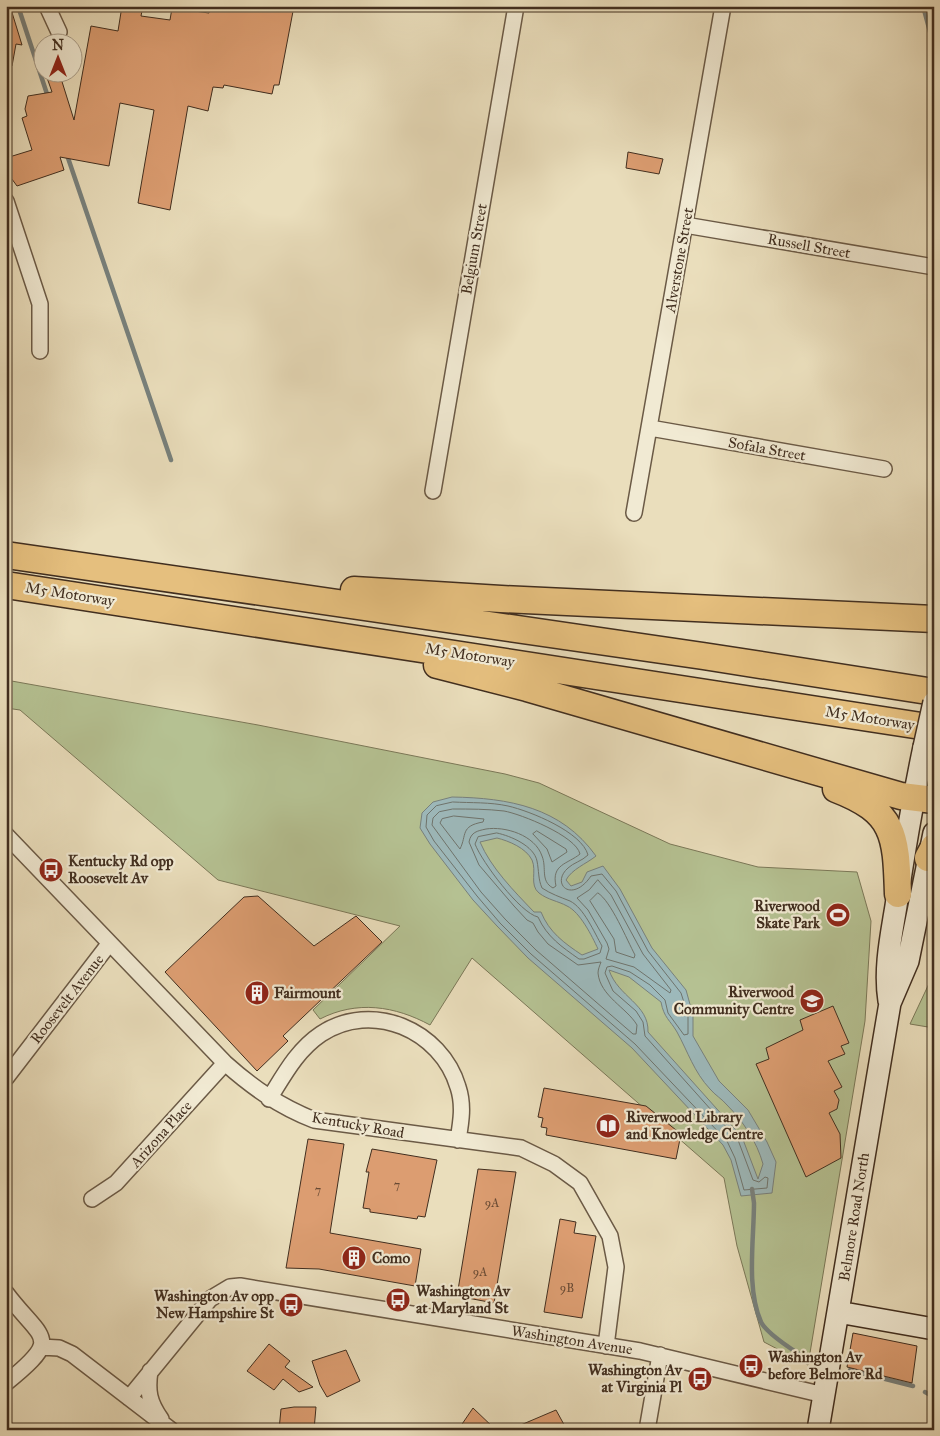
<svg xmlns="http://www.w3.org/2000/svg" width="940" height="1436" font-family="'IM FELL Great Primer',serif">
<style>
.green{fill:#b5c192;stroke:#7b7858}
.water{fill:#9db9bb;stroke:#78817d;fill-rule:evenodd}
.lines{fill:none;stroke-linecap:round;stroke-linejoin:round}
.shore{stroke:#6f746d;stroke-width:1}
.stream{stroke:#78817d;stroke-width:4.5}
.building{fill:#dc9d71;stroke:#412e1f}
.minor-casing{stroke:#6b5a46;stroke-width:18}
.secondary-casing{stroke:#412e1f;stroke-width:24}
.motorway-casing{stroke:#412e1f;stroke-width:29}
.minor{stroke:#f1ead3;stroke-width:15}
.secondary{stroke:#f1ead3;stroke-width:21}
.motorway{stroke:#e5bf7e;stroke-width:26}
.secondary-bridge-casing{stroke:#412e1f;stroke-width:24;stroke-linecap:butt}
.secondary-bridge{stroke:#f1ead3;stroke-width:21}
.labels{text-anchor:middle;stroke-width:4.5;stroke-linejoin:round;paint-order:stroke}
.number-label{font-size:12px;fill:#684a34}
.street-label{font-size:15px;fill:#412e1f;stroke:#f1ead3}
.poi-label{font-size:15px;font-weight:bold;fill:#412e1f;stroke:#f1ead3;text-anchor:start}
</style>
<rect width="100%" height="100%" fill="#eadebc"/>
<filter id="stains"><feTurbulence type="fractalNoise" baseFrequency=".004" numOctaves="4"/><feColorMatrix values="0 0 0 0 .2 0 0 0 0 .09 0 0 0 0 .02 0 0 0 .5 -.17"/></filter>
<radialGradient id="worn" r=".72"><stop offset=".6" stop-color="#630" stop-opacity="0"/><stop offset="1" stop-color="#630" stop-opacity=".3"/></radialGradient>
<!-- green -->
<path class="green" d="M6,680L258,725L505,774L539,783L670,844L758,867L857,872L871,921L865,1021L808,1365L764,1342L737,1246L724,1178L472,958L430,1025C395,1006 357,1000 320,1019L313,1010L400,926L218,880L20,710L6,708Z
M934,973V1028L910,1024Z"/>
<!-- water -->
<path class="water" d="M452,797C509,798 561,807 596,856C586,864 572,869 566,880L571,886L582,882L587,872L603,866L620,889L652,948L686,990L693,1015V1036L719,1081L748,1110L767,1142L776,1162L772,1193L741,1196L731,1160L723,1145L632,1048L528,958L497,926L473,900L430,844L420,828L422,813L433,802ZM497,838C509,841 526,848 532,860C537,871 529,885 539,893C548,900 558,901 567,906C580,912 592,936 598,949L582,955C564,943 549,932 541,912H534C514,891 491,868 480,842ZM609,970L629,977L661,1002C664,1018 670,1020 677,1032C688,1052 694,1072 710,1089C715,1095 722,1099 727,1105C743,1121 757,1142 763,1164L758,1179L742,1137L648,1032C649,1004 618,997 609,970Z"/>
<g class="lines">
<!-- shore -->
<path class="shore" d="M453,802C471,803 490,802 508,806C530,811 582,832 588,855C582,861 573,863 568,868C550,884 572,904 591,876L602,874L616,891L648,951L681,993L688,1015V1034L684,1035L668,1013L665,1000L650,985L630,972L612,966L607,967L605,973L613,991L636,1011L643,1022L645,1036L738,1140L753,1180L759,1182L765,1177L768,1178L767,1188L744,1190L735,1158L727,1141L635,1044L531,954L500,923L477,896L434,841L426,827L427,815L436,806Z
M453,809C470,809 487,809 504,811C521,814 576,836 580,854C568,864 551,864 556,886L553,888C540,881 547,868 542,856C535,835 505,826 486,829C477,831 471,832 469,842L479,865L514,906L527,920L533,923L538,932L548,944L578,965L601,962C600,965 598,969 598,973C600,996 627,1008 637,1025L636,1034H633L536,950L505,919L481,892L432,825L433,818L439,812Z
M454,816L484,819L483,822C460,826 467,835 460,849L440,823L442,819Z
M537,831L566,849L567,852L552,862L547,849L533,834Z
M497,833C511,836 534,846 537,861C539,871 538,879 542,888C551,894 560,897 570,901C584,908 594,932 602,946L600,953L584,959H579C562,947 547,937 538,917C520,913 482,862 475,844L478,837Z
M598,880L611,895L643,954L671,990L670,993L634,967L606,959L609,949L607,943L588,910L577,898L589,890Z
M598,893C611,901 627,940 635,955L634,958L616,952L614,939L590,901Z"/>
<!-- stream -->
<path class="stream" d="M18,6L48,97
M923,6L934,47
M67,155L171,460
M752,1189L754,1203C754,1239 746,1289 761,1322C767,1334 798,1354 810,1360
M850,1370L913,1386
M925,1392L934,1397"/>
</g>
<!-- building -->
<path class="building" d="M6,6H10L22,45L16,44L12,66L6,65Z
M122,6H143L141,16L170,20L172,8L209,13L210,6H294L279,85H274L272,94L224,85L223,88L213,87L208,111L188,106L170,210L138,203L154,110L120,103L109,166L60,157L64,170L17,186L6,171V158L32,150L22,118L27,116L25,109L28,96L52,92L45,72H59L74,120L91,26L118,31Z
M628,152L663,159L659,174L626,168Z
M258,896L314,946L356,916L382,942L283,1036L288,1041L257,1071L165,972L244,897Z
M833,1006L849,1043L841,1046L845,1054L828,1061L842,1087L834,1091L839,1100L837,1109L829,1113L840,1134L841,1158L806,1177L756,1064L769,1059L766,1048L803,1030L800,1020Z
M544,1088L646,1106L681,1134L676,1159L546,1135L547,1128L541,1127L543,1118L538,1117Z
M308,1139L344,1144L330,1233L421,1249L415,1286L319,1269L286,1268Z
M372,1149L437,1160L425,1217L418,1216L417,1219L391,1215L370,1212V1209L363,1208L369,1172H366Z
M478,1169L516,1172L494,1303L457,1296Z
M560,1219L576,1222L574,1233L596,1236L582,1318L544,1312Z
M853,1333L917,1346L912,1383L847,1367Z
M269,1344L290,1361L285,1367L313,1387L299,1392L283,1379L274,1390L247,1371Z
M346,1350L360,1381L327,1397L320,1385L312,1361Z
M294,1407H316L314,1430H279L281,1409Z
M473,1408L496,1430H458Z
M556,1410L567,1430H509Z"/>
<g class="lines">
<defs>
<path id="minor" d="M47,6L59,32
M6,201L40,304V351
M685,225L934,267
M650,428L884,469
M433,491L516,6
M634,513L723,6
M6,835L225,1063C253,1088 279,1106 314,1120L521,1148L554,1164L580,1183L610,1236L616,1267L606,1346
M6,1078L109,944
M269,1099C284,1075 297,1050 321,1034C372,1000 441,1030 458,1087C464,1105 461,1122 458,1140
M92,1199L116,1183L225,1063
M6,1293C42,1341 64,1336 6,1383
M41,1347L59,1348L72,1354L171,1430
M150,1371C147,1391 149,1402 161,1419
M129,1398L210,1299L230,1287L240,1286L640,1351L824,1395
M647,1430L660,1355"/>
<path id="secondary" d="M889,1001C884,969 891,937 896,906C904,852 913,799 924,747
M838,1312L934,1329
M818,1430L890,1003L908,961L934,833"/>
<path id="motorway" d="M6,555L703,656L934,692
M6,585L934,728
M354,590L501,599L934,619
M437,665L527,688L901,796L934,800
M836,789C896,812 896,836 898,894
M928,858L934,847"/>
</defs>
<!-- minor casing -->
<use href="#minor" class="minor-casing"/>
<!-- secondary casing -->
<use href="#secondary" class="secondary-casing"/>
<!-- motorway casing -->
<use href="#motorway" class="motorway-casing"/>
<!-- minor -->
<use href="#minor" class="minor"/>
<!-- secondary -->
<use href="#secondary" class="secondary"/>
<!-- motorway -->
<use href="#motorway" class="motorway"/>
<defs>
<path id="secondary-bridge" d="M924,747L934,702"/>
</defs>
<!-- secondary-bridge casing -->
<use href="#secondary-bridge" class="secondary-bridge-casing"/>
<!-- secondary-bridge -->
<use href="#secondary-bridge" class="secondary-bridge"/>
</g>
<!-- icons -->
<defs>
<symbol id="bus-disc" viewBox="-11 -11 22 22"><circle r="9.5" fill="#8f2418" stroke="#f1ead3"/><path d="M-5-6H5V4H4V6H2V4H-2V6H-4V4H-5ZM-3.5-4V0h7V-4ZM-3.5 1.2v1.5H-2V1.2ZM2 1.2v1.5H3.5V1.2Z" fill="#fff"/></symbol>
<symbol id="stadium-disc" viewBox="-11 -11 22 22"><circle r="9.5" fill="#8f2418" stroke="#f1ead3"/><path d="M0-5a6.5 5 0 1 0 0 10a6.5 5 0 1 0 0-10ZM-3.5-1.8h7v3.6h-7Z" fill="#fff"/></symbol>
<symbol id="building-disc" viewBox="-11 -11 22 22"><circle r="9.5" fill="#8f2418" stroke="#f1ead3"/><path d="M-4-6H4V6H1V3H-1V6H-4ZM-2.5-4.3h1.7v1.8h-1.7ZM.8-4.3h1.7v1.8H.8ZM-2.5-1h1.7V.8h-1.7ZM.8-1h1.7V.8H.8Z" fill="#fff"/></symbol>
<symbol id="school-disc" viewBox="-11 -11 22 22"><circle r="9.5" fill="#8f2418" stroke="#f1ead3"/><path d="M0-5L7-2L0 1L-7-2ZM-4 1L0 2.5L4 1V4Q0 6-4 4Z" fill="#fff"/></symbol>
<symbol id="library-disc" viewBox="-11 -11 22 22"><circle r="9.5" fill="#8f2418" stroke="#f1ead3"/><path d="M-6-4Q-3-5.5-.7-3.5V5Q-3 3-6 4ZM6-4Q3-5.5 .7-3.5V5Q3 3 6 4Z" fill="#fff"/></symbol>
</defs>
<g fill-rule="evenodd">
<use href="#bus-disc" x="37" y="856" width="28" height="28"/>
<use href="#stadium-disc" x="824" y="901" width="28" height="28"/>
<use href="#building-disc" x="243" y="979" width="28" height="28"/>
<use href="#school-disc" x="798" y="987" width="28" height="28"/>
<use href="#library-disc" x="594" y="1112" width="28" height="28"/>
<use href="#building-disc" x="340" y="1244" width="28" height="28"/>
<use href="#bus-disc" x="384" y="1286" width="28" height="28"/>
<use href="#bus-disc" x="277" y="1291" width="28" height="28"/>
<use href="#bus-disc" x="737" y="1352" width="28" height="28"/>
<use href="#bus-disc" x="686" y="1365" width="28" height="28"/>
</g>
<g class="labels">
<!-- number labels -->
<g class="number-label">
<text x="397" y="1189">7</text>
<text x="318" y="1194">7</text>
<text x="492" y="1207">9A</text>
<text x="480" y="1276">9A</text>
<text x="567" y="1292">9B</text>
</g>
<!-- street labels -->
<g class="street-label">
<text transform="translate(809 246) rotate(10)" y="5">Russell Street</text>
<text transform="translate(474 249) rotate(-80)" y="5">Belgium Street</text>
<text transform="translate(679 260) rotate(-80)" y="5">Alverstone Street</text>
<text transform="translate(767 449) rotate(10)" y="5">Sofala Street</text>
<text transform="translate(70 594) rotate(9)" y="5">M5 Motorway</text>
<text transform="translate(470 655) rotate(9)" y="5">M5 Motorway</text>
<text transform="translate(870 718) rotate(9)" y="5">M5 Motorway</text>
<text transform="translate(67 999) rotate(-52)" y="5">Roosevelt Avenue</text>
<text transform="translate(358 1125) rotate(10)" y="5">Kentucky Road</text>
<text transform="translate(161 1134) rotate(-48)" y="5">Arizona Place</text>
<text transform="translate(854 1217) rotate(-81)" y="5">Belmore Road North</text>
<text transform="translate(572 1340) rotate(9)" y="5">Washington Avenue</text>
</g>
<!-- poi labels -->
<g class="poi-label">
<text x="68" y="866">Kentucky Rd opp<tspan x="68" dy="17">Roosevelt Av</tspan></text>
<text x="820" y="911" text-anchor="end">Riverwood<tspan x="820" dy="17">Skate Park</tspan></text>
<text x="794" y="997" text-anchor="end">Riverwood<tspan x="794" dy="17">Community Centre</tspan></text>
<text x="274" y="998">Fairmount</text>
<text x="626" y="1122">Riverwood Library<tspan x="626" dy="17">and Knowledge Centre</tspan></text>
<text x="372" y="1263">Como</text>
<text x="416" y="1296">Washington Av<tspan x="416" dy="17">at Maryland St</tspan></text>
<text x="274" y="1301" text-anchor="end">Washington Av opp<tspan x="274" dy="17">New Hampshire St</tspan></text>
<text x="768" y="1362">Washington Av<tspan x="768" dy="17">before Belmore Rd</tspan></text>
<text x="682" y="1375" text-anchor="end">Washington Av<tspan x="682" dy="17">at Virginia Pl</tspan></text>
</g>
</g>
<!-- margin -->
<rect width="940" height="1436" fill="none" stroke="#eadebc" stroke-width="25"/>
<rect x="8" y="8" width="925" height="1421" fill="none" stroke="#412e1f" stroke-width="2.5"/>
<rect x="12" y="12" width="915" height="1411" fill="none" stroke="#412e1f"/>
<!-- north arrow -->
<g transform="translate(58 58)"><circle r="24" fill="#f1ead3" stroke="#ab9f8b"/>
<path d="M0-4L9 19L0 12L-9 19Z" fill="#8f2418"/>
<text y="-8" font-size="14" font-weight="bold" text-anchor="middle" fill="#412e1f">N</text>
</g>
<rect width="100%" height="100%" filter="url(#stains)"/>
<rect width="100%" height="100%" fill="url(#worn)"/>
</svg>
